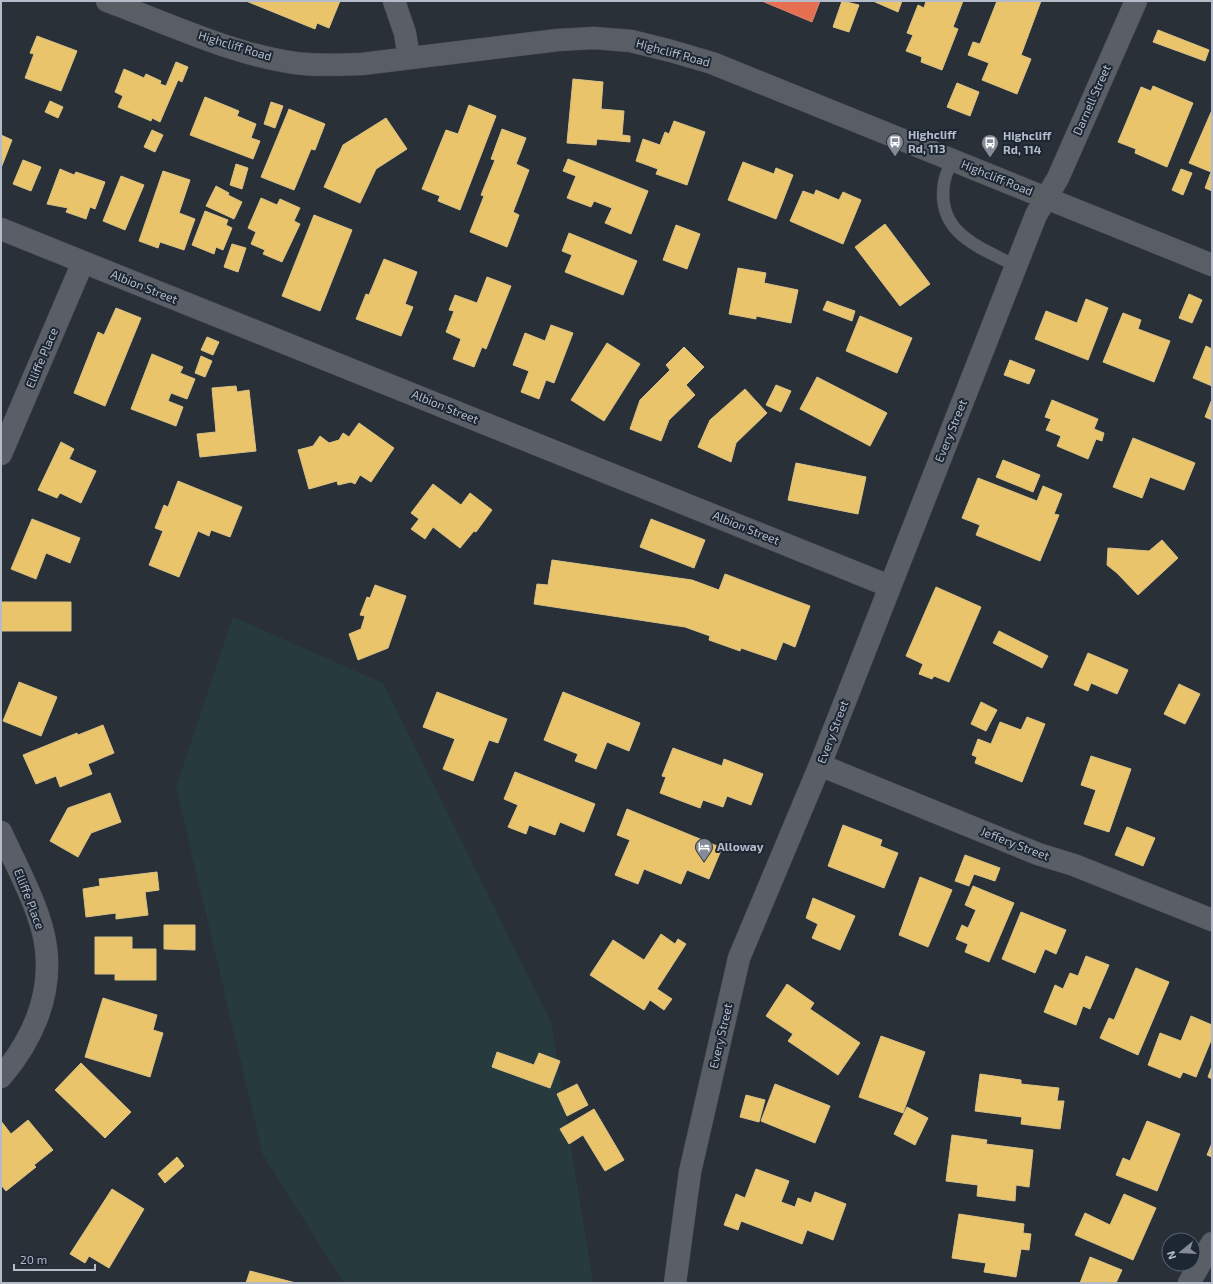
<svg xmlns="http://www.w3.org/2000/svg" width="1213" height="1284" font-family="'Exo 2',sans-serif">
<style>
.green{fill:#273a3e}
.homes{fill:#e9c46a;stroke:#d9c286}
.shops{fill:#e76f51;stroke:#d88675}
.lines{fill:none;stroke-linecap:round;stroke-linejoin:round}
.service-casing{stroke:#484c53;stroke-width:13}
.minor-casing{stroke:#484c53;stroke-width:23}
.secondary-casing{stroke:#484c53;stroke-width:23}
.service{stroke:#5a5e66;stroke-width:12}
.minor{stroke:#5a5e66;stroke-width:22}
.secondary{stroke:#595d64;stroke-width:22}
.labels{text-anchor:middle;stroke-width:4;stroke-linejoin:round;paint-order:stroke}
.street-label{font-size:12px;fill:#b4bcc9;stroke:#1d2633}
.poi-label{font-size:12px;font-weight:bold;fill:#b4bcc9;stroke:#1d2633;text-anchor:start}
</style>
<rect width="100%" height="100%" fill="#2a3038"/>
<!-- green -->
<path class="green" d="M233,617L383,683L551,1022L593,1283H344L263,1155L176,787Z"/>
<!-- homes -->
<path class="homes" d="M246,1H340L329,28L317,23L315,29Z
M842,1L859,5L849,32L833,27Z
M873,1H902L898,12Z
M926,1H963L953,27L958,29L942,70L921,62L922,57L906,51L913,35L907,33L918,5L924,8Z
M997,1H1041L1021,55L1031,59L1017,94L982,80L989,63L968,55L973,42L980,44Z
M1158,30L1209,50L1205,61L1153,42Z
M37,36L77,51L61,91L25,78L34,54L30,53Z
M176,62L188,67L182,82L178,80L160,122L152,118L151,121L118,107L123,96L115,92L124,69L144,78L146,74L161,81L160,84L166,86Z
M573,79L603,82L601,109L624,111L622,135L630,136V142L597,139L596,145L567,143Z
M957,83L979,92L970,116L947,107Z
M1153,86L1193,103L1167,167L1135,153L1136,149L1118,142L1141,87L1151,91Z
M205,97L239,111L237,116L256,124L251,138L260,141L253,159L190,135Z
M50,101L63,107L58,118L45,112Z
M271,102L283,106L275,128L264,124Z
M469,105L496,116L460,210L438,201L440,196L422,189L446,130L458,134Z
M289,109L325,124L315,150L311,149L294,190L261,177Z
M1212,110V191L1205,188L1211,172L1189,163Z
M386,118L407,149L376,169L360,203L324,187L343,145Z
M674,121L705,132L687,185L656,174L658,169L636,161L643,139L660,145L665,132L669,134Z
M502,129L526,138L516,164L529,170L513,212L519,215L507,247L470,232L484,196L481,195L495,160L491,159Z
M152,130L163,135L155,152L144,147Z
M1,135L12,140L1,168Z
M568,159L648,191L631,234L605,223L612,208L594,201L591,207L567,198L576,176L563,171Z
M23,160L41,167L31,191L13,184Z
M743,162L774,174L776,168L793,175L776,219L728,200Z
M236,164L248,168L242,189L230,185Z
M60,169L74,175L76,172L105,182L95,209L90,207L86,219L66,212L68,208L47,204Z
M1181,169L1192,173L1183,195L1172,190Z
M163,171L190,180L179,213L195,219L184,250L160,242L158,248L139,241Z
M121,176L144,185L125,230L103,221Z
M216,186L229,193L228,195L242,202L234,219L206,206Z
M816,190L839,200L843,192L861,200L843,244L790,221L803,191L814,195Z
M261,198L277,205L280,199L300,208L294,221L300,224L282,262L263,254L265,250L251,244L256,232L248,228Z
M205,211L228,220L226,225L232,228L223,250L216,247L214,254L192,245Z
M314,215L352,230L320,311L282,296Z
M885,224L930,284L900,306L855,247Z
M676,225L700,234L687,269L663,260Z
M569,233L637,261L623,295L565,272L572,255L562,251Z
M232,244L246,248L238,272L224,267Z
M384,259L417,272L405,304L413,307L401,336L356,319L366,294L369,295Z
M738,268L766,273L764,283L798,290L791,323L756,316V319L729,314Z
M487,277L511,286L486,349L482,347L474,367L453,359L461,339L446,332L454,311L449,310L455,295L477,303Z
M1189,294L1202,300L1192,323L1179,318Z
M1086,299L1108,308L1088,360L1035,339L1046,311L1077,323Z
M827,301L855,311L852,321L823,310Z
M116,308L141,318L105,406L74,393L98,332L104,335Z
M1123,313L1141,320L1138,329L1170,341L1154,382L1103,362Z
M860,316L912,338L897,373L846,351Z
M551,325L573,333L554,383L546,380L539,399L521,392L529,371L513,365L525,333L545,341Z
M207,337L219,342L213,355L201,350Z
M607,343L640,364L604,421L571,400Z
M1206,346L1212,349V386L1193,378Z
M684,347L704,367L686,385L695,395L669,420L661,441L630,429L640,400L670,370L666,365Z
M152,354L183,367L180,373L195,379L187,399L171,393L168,401L183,407L176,426L131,409Z
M201,356L212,361L205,377L195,373Z
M1010,360L1035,370L1029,384L1004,375Z
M817,377L887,413L870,446L800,409Z
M776,385L791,391L781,412L766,405Z
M236,386L237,392L249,390L256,451L200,457L197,434L216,432L212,388Z
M745,389L767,413L736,443L731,462L698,447L710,420Z
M1212,399V420L1205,417Z
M1052,400L1098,419L1094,429L1104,433L1102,441L1096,439L1088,459L1057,446L1061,436L1046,430L1051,419L1045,417Z
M359,423L394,448L371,482L360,475L355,484L351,482L338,485L337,481L309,489L298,450L313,446L320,436L329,443L339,440L343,433L349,437Z
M1133,438L1195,463L1184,490L1150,477L1142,498L1113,487Z
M61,442L74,449L69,459L96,471L81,503L60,493L57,498L38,490Z
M1003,460L1040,475L1033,492L996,477Z
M796,463L866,477L858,514L788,500Z
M978,478L1037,501L1043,486L1062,494L1054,514L1059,515L1040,561L976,535L980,525L962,518Z
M178,481L242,507L230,537L211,530L209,536L198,531L179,577L149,565L163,531L155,528L164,505L168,507Z
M433,484L461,505L470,493L492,510L476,532L474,531L460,548L433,527L425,539L411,529L419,519L411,513Z
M32,519L80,538L70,563L46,553L36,579L11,569Z
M651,519L705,540L694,568L640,547Z
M1162,540L1178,558L1138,595L1117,573L1107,565L1108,548L1149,551Z
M552,560L692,580L719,590L725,574L810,606L795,647L783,642L776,660L741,648L740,651L709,640L710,636L685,627L534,604L537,584L548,585Z
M375,585L406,596L388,648L358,660L349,634L361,629L365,616L360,615L367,597L370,598Z
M936,587L981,607L949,682L934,676L932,679L919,674L923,664L906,656Z
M1,602H71V631H1Z
M999,631L1048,656L1042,668L993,643Z
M1088,653L1128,670L1117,694L1091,683L1088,691L1074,685Z
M19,682L57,697L41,736L3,721Z
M1179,684L1200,694L1185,724L1164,714Z
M437,692L507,719L498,743L489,740L473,781L443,769L455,739L423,727Z
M563,692L640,723L629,751L607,742L596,769L575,761L578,754L544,740Z
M981,702L997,710L986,731L971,724Z
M1027,717L1045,724L1022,782L975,763L977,757L972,755L978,739L991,744L1000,722L1021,730Z
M103,725L114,753L88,764L92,774L60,787L56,776L36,784L23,755L77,733L78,735Z
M673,748L722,766L724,759L763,774L751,805L727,796L723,807L703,800L700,808L660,793L666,777L662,776Z
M1091,756L1131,769L1109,832L1084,824L1096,790L1081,785Z
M515,772L595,804L584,832L560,822L555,835L529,825L526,834L508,827L518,805L504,799Z
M110,793L121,822L91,833L78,857L50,841L68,808Z
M627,809L722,848L709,879L687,870L681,884L644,869L638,884L615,875L630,840L617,835Z
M843,825L882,840L880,846L898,853L884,888L828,866Z
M1127,827L1155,838L1143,866L1115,855Z
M965,855L1000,868L995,881L974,874L969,886L955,881Z
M157,872L159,890L145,892L148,915L116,919V913L86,917L83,889L100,886L99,879Z
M920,877L952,890L928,947L899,935Z
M973,886L1014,903L989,962L965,952L968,944L956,939L962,925L968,928L976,910L965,905Z
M813,898L855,916L840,950L812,938L818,924L806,918Z
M1021,912L1066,930L1056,954L1045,949L1035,973L1002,959Z
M164,925H195V950L164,949Z
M661,934L675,944L678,939L686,944L657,989L672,999L664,1010L650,1000L644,1010L590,975L613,940L644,960Z
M95,937H132V949H156V980H115V974H95Z
M1086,956L1109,965L1090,1009L1083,1006L1076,1025L1044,1012L1055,985L1063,989L1070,973L1078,976Z
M1136,968L1169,982L1138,1055L1100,1038L1109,1018L1114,1020Z
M787,984L814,1003L810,1009L860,1043L838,1075L788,1041L793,1034L766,1016Z
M103,998L157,1015L153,1030L163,1033L150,1077L85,1057Z
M1191,1016L1212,1025V1038L1196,1077L1183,1072L1180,1078L1148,1065L1160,1033L1181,1041Z
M881,1036L925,1052L903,1113L859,1097Z
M497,1052L534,1065L539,1053L560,1061L550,1088L492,1067Z
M81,1063L131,1112L105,1138L55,1090Z
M1212,1066V1079L1208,1077Z
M980,1074L1021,1080V1084L1059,1088L1057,1101H1064L1060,1129L1021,1124L1022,1117L975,1111Z
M577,1084L588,1105L567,1116L557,1094Z
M775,1084L830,1106L815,1143L761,1121Z
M746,1095L765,1100L759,1122L740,1117Z
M907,1107L928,1118L915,1145L894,1134Z
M594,1109L624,1160L605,1171L583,1135L569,1144L560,1129Z
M28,1120L53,1150L34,1165L36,1167L6,1191L1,1185V1121L11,1134Z
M1147,1121L1180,1134L1157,1191L1116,1175L1123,1158L1130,1161Z
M952,1135L987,1140L986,1144L1033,1150L1029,1187L1016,1185L1015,1201L977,1196L978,1185L946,1181Z
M1212,1143V1157L1207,1155Z
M177,1157L184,1166L165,1183L158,1174Z
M756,1169L789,1181L781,1202L795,1207L798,1198L811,1203L815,1192L846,1204L833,1240L807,1230L802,1244L741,1221L738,1230L724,1225L736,1194L745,1198Z
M112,1189L144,1209L109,1268L89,1256L85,1263L70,1254Z
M1124,1194L1156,1208L1133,1260L1075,1235L1085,1213L1110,1225Z
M959,1214L1024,1224L1023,1233L1031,1234L1029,1250L1021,1249L1016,1277L984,1272L986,1263L952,1258Z
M1090,1257L1122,1270L1116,1283H1080Z
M250,1271L296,1283H246Z"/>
<!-- shops -->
<path class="shops" d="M762,1H820L812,22Z"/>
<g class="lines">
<defs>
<path id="service" d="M952,160C949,167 945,176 944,183C936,234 980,247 1016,266"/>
<path id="minor" d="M394,1L405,33L409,58
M1,229L889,586
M1,454L83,262
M820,765L1038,854L1074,865L1212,920
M1,832C16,865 42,912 46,948C52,996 32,1041 1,1077
M675,1283L690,1172L739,958L820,765L1036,215L1058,178L1136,1
M1189,1283L1212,1243"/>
<path id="secondary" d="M107,1C167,23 231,54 295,63C317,66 340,65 362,64L558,40L594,38L631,41L671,51L712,63L1212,265"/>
</defs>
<!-- service casing -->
<use href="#service" class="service-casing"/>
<!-- minor casing -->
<use href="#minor" class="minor-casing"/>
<!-- secondary casing -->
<use href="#secondary" class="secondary-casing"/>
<!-- service -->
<use href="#service" class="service"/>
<!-- minor -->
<use href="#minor" class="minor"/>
<!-- secondary -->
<use href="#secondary" class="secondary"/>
</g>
<!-- icons -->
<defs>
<symbol id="bus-pin" viewBox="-11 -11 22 30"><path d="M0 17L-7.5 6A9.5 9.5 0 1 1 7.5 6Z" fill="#848b96" stroke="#1d2633"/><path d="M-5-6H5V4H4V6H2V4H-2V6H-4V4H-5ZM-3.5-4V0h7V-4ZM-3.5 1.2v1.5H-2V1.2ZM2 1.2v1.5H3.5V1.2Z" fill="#fff"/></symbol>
<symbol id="hotel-pin" viewBox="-11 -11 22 30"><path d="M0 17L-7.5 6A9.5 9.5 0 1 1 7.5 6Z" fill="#848b96" stroke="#1d2633"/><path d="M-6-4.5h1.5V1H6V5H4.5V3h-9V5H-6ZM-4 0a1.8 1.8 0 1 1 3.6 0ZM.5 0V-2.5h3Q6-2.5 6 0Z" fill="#fff"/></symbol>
</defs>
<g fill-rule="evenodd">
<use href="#bus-pin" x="885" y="132" width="20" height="27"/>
<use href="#bus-pin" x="980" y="133" width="20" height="27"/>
<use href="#hotel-pin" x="694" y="837" width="20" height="27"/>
</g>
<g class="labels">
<!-- street labels -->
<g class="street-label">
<text transform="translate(235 46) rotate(17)" y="4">Highcliff Road</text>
<text transform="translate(673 53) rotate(15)" y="4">Highcliff Road</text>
<text transform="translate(1092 100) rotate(-66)" y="4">Darnell Street</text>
<text transform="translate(997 178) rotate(22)" y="4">Highcliff Road</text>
<text transform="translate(144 287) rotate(22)" y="4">Albion Street</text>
<text transform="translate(42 358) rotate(-67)" y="4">Elliffe Place</text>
<text transform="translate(445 407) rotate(22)" y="4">Albion Street</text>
<text transform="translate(951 431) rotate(-68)" y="4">Every Street</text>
<text transform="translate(746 528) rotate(22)" y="4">Albion Street</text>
<text transform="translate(833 732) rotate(-69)" y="4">Every Street</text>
<text transform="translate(1015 844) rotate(21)" y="4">Jeffery Street</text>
<text transform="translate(29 899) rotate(69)" y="4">Elliffe Place</text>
<text transform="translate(721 1036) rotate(-77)" y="4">Every Street</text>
</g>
<!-- poi labels -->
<g class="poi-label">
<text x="908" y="139">Highcliff<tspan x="908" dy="14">Rd, 113</tspan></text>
<text x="1003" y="140">Highcliff<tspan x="1003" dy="14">Rd, 114</tspan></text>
<text x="717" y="851">Alloway</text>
</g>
</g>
<!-- border -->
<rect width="1213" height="1284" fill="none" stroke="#b4bcc9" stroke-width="4"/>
<!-- north arrow -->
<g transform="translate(1181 1252) rotate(252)"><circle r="19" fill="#1d2633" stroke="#59626f"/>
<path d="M0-3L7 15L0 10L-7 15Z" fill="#848b96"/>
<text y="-6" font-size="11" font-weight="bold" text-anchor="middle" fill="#b4bcc9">N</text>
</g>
<!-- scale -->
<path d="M14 1264v6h81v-6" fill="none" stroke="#b4bcc9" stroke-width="2"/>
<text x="20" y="1264" font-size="12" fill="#b4bcc9" stroke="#1d2633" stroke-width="3" paint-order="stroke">20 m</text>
</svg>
